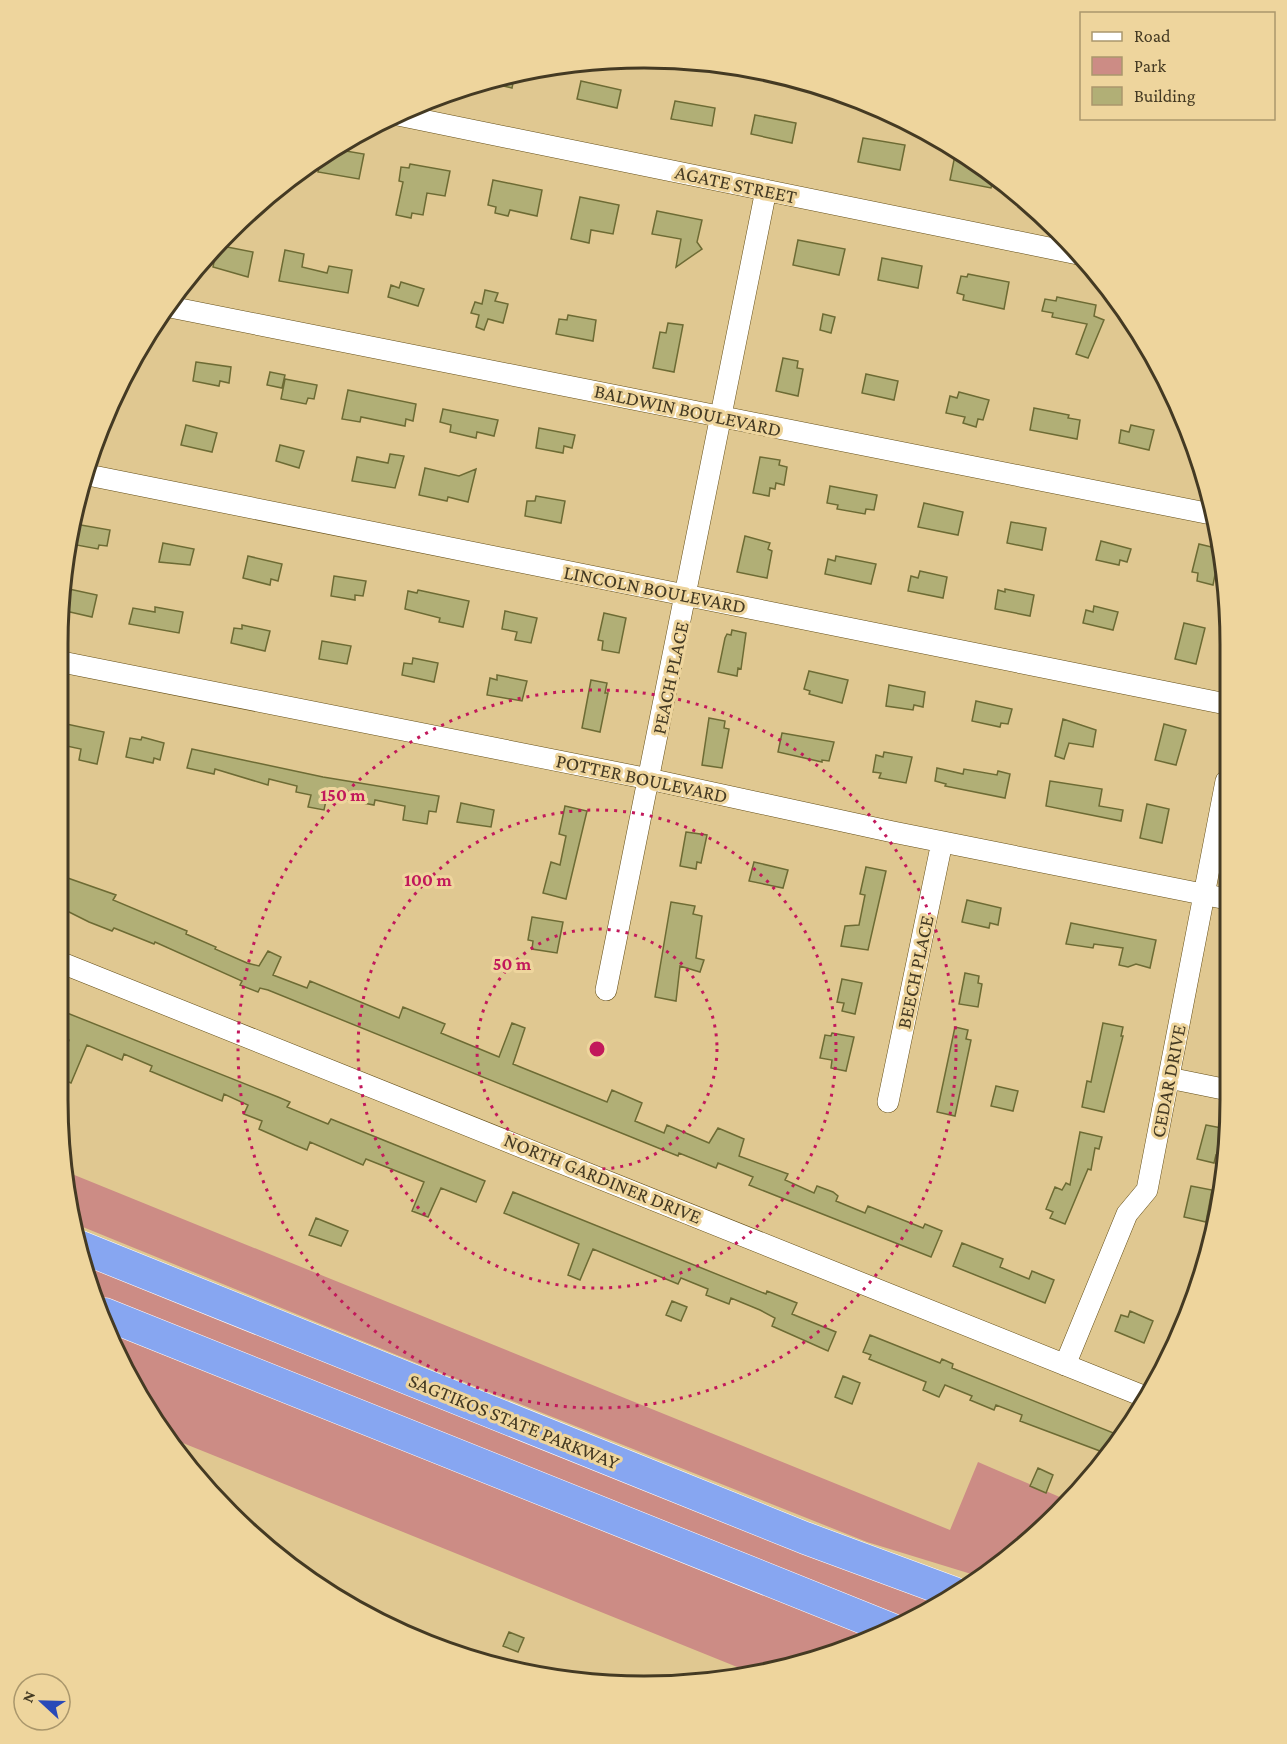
<svg xmlns="http://www.w3.org/2000/svg" width="1287" height="1744" font-family="'Crimson Pro',serif">
<style>
.green{fill:#cc8c85}
.building{fill:#b1af76;stroke:#6d6b34;stroke-width:1.5}
.lines{fill:none;stroke-linecap:round;stroke-linejoin:round}
.minor-casing{stroke:#644e17;stroke-width:22}
.highway-casing{stroke:#fff;stroke-width:33}
.minor{stroke:#fff;stroke-width:21}
.highway{stroke:#87a6f1;stroke-width:32}
.ring{fill:none;stroke:#c2185b;stroke-width:3;stroke-dasharray:3 6}
.labels{text-anchor:middle;stroke-width:6;stroke-linejoin:round;paint-order:stroke}
.street-label{font-size:20px;fill:#443a23;stroke:#eed59d}
.rim{fill:none;stroke:#443a23;stroke-width:3}
.centre{fill:#c2185b;stroke:#eed59d;stroke-width:3}
.ring-label{font-size:18px;text-anchor:middle;font-weight:bold;fill:#c2185b;stroke:#eed59d;stroke-width:6;stroke-linejoin:round;paint-order:stroke}
</style>
<rect width="100%" height="100%" fill="#e0c891"/>
<!-- green -->
<path class="green" d="M67,1172L950,1530L978,1462L1069,1501L1001,1566L981,1577L867,1542L419,1364L73,1223Z
M81,1260L941,1600L902,1623L100,1304Z
M114,1335L876,1638L868,1642L752,1673L163,1435L156,1426Z"/>
<!-- building -->
<path class="building" d="M515,73L512,88L481,81L491,77Z
M581,81L621,90L617,108L577,99Z
M675,101L715,108L712,126L671,119Z
M755,115L796,123L792,143L751,134Z
M863,138L905,145L900,170L858,162Z
M334,149L364,154L359,179L318,172L321,157Z
M955,155L967,157L994,176L991,188L950,180Z
M410,164L450,171L445,196L427,193L423,215L412,213L411,218L396,215L403,182L399,181L401,167L409,168Z
M493,180L542,190L537,216L510,210L508,216L495,213L496,207L488,205Z
M580,197L619,205L613,234L591,230L589,243L571,239Z
M657,211L702,220L697,242L702,249L676,267L681,239L652,234Z
M798,240L845,249L839,275L793,265Z
M217,245L253,252L248,277L213,267Z
M285,250L304,254L302,267L327,273L329,266L352,270L348,293L279,281Z
M882,258L922,266L918,288L878,280Z
M968,274L1009,282L1004,309L963,300L964,295L957,293L961,276L967,277Z
M401,282L424,289L418,306L388,297L391,285L399,288Z
M485,290L498,293L495,301L508,304L503,323L488,319L484,330L476,327L479,315L471,313L475,302L482,304Z
M1057,297L1096,305L1094,316L1104,320L1088,358L1076,354L1087,324L1052,317L1053,313L1042,311L1045,299L1056,301Z
M823,314L835,317L831,333L820,330Z
M568,315L596,320L593,341L556,334L559,319L567,320Z
M668,323L683,325L674,372L653,368L660,332L666,333Z
M783,358L798,361L797,368L803,369L798,396L776,391Z
M196,362L231,367L229,383L220,381L219,386L193,381Z
M270,372L285,375L282,388L267,385Z
M866,374L898,381L894,400L862,393Z
M285,379L317,385L314,399L308,398L306,404L281,399Z
M348,390L416,404L413,421L406,419L405,426L361,417L360,422L342,419Z
M959,392L989,400L983,420L978,419L976,427L963,423L965,417L946,413L950,396L957,398Z
M1034,408L1069,415L1068,418L1080,420L1077,439L1030,430Z
M443,409L498,420L494,436L477,432L476,438L450,432L451,425L440,422Z
M186,425L217,433L212,452L181,445Z
M1131,425L1154,430L1149,450L1119,443L1121,430L1129,432Z
M539,428L575,435L572,448L564,446L563,453L536,448Z
M280,445L304,451L299,468L276,461Z
M390,454L404,456L395,488L352,481L357,457L388,463Z
M760,457L780,460L779,465L787,467L784,485L776,483L775,489L770,488L769,496L753,493Z
M425,468L459,476L476,469L468,502L448,497L447,501L419,495Z
M830,486L877,495L874,510L866,509L865,514L837,509L838,505L827,503Z
M536,496L565,501L561,523L525,516L527,501H535Z
M924,503L963,512L958,535L918,527Z
M1011,522L1046,528L1042,550L1007,543Z
M75,524L110,530L107,546L99,545L98,549L71,544Z
M745,536L770,543L768,549L772,551L767,578L737,572Z
M1101,541L1131,549L1127,562L1120,560L1119,565L1096,560Z
M163,543L194,549L190,565L159,562Z
M1199,544L1220,549L1213,585L1197,581L1198,573L1192,572Z
M248,556L282,564L278,581L271,579L270,585L243,578Z
M836,556L876,564L871,584L825,574L828,559L835,561Z
M920,571L947,577L943,598L908,591L911,576L918,578Z
M334,576L366,581L363,596L355,595V600L331,596Z
M69,589L97,595L92,617L61,610L63,594L68,595Z
M1005,589L1034,595L1030,616L995,609L998,590L1005,592Z
M418,590L469,601L463,627L439,622L440,618L405,609L408,591L417,593Z
M1094,606L1118,612L1113,630L1083,623L1086,610L1093,612Z
M155,607L183,612L179,633L129,624L133,608L155,612Z
M505,611L537,618L531,643L515,640L517,632L502,629Z
M604,613L626,618L619,653L602,650L603,641L598,640Z
M1184,623L1205,628L1196,664L1175,659Z
M242,625L270,631L265,651L231,643L234,628L242,629Z
M732,630L746,633L741,669L738,668L737,676L718,672L725,638L727,634L731,635Z
M322,641L351,646L347,664L319,659Z
M413,658L438,663L434,682L402,675L404,663L412,664Z
M809,671L848,680L842,703L809,694L810,691L804,689Z
M497,675L527,681L522,701L487,695L490,678L497,680Z
M591,680L607,683L605,693H608L600,732L582,728Z
M889,685L925,692L923,707L914,705L913,710L886,706Z
M976,701L1012,709L1008,724L1001,723L1000,727L972,721Z
M709,718L725,721L724,728L729,729L722,768L702,765Z
M1063,719L1096,730L1093,747L1069,743L1064,759L1055,756Z
M57,722L104,732L97,764L79,760L81,749L57,744Z
M1164,724L1186,730L1176,765L1155,760Z
M782,733L834,742L829,761L822,760V762L778,752Z
M142,737L164,743L160,760L154,758L153,763L126,757L130,738L141,740Z
M192,749L323,777L439,796L436,812L429,811L427,824L403,820L405,806L375,800L374,805L327,796L324,810L308,807L311,795L296,792L297,786L269,779L268,785L215,769L214,774L187,768Z
M884,752L912,757L906,783L879,778L881,773L873,772L876,755L883,757Z
M937,768L963,774L964,769L997,775L998,771L1010,774L1005,798L945,786L946,784L935,781Z
M1050,781L1102,789L1099,806L1123,810L1121,821L1046,806Z
M461,803L494,810L491,827L457,822Z
M1147,804L1169,809L1162,843L1140,838Z
M565,806L587,811L566,899L543,893L551,862L560,865L566,836L559,834Z
M686,832L707,835L701,863L697,862L696,869L680,866Z
M754,862L788,870L783,888L749,881Z
M866,867L886,871L868,950L841,946L845,926L859,925L865,895L860,894Z
M62,876L116,895L113,900L187,931L186,934L216,947L215,949L247,963L259,966L268,951L281,957L273,975L307,988L310,981L399,1018L403,1007L445,1024L441,1033L499,1057L512,1023L525,1028L513,1064L607,1102L612,1090L642,1103L635,1121L664,1133L667,1125L709,1143L718,1128L744,1139L739,1156L788,1174L785,1180L814,1193L817,1186L833,1192L838,1196L836,1201L865,1213L868,1206L923,1228L925,1224L942,1231L931,1257L749,1185L753,1177L718,1163L716,1168L679,1153L678,1156L268,990L260,988L258,992L240,985L242,981L155,942L154,944L114,928L112,931L89,922L57,906V886Z
M967,900L1001,908L998,925L990,923L989,928L962,922Z
M671,902L695,906L693,914L702,916L696,958L704,960L700,972L680,966L676,1001L655,997Z
M532,917L563,922L557,953L532,949L533,941L528,940Z
M1071,923L1156,940L1150,968L1136,964L1128,967L1119,965L1123,948L1094,944L1093,948L1066,944Z
M965,973L979,976L978,983L982,984L978,1007L959,1004Z
M842,979L862,983L855,1014L842,1011L844,1003L837,1002Z
M57,1009L278,1097L290,1102L287,1107L328,1124L331,1119L485,1181L476,1202L441,1188L428,1217L412,1211L424,1182L366,1159L363,1165L310,1142L307,1150L295,1145L259,1129L262,1121L244,1114L248,1105L224,1094L222,1101L150,1071L152,1066L124,1054L122,1060L87,1045L71,1083L57,1077V1069L69,1040L57,1034Z
M1103,1023L1123,1027L1121,1036H1123L1104,1112L1082,1107L1087,1081L1091,1082Z
M955,1027L968,1030L966,1039L971,1040L955,1116L937,1112Z
M832,1033L854,1037L846,1071L831,1068L832,1060L820,1058L825,1035L831,1036Z
M996,1086L1018,1091L1013,1111L991,1106Z
M1206,1125L1227,1129L1221,1156L1216,1155L1214,1163L1197,1159Z
M1080,1132L1102,1137L1099,1149L1095,1148L1091,1170L1088,1169L1065,1224L1050,1218L1053,1212L1046,1209L1055,1187L1062,1190L1066,1183L1070,1185Z
M1191,1186L1212,1190L1206,1222L1184,1217Z
M513,1192L766,1294L767,1291L797,1303L792,1314L836,1332L828,1351L772,1326L775,1318L760,1310L731,1298L729,1304L706,1295L708,1289L681,1278L678,1284L593,1249L580,1280L568,1275L579,1244L504,1213Z
M316,1218L348,1231L341,1246L309,1235Z
M962,1243L1003,1259L1000,1267L1029,1279L1032,1271L1054,1280L1045,1303L953,1266Z
M672,1301L687,1307L681,1321L666,1315Z
M1130,1311L1153,1321L1144,1343L1115,1331L1121,1315L1128,1317Z
M870,1335L940,1363L942,1359L953,1364L952,1368L1121,1436L1108,1454L1020,1421L1022,1415L996,1405L994,1410L970,1400L972,1396L945,1385L939,1397L923,1390L926,1382L869,1359L871,1355L863,1352Z
M843,1376L860,1383L852,1404L835,1397Z
M1038,1468L1053,1475L1046,1493L1030,1486Z
M509,1632L524,1638L518,1652L503,1646Z"/>
<g class="lines">
<defs>
<path id="minor" d="M393,114L1078,254
M165,306L1211,514
M83,474L1226,704
M57,661L649,779L893,832L1227,899
M57,961L1148,1398
M606,990L766,190
M1169,1078L1228,1090
M888,1102L942,842
M1065,1365L1127,1214L1147,1190L1226,781"/>
<path id="highway" d="M76,1245L805,1538L954,1593
M105,1314L891,1629"/>
</defs>
<!-- minor casing -->
<use href="#minor" class="minor-casing"/>
<!-- highway casing -->
<use href="#highway" class="highway-casing"/>
<!-- minor -->
<use href="#minor" class="minor"/>
<!-- highway -->
<use href="#highway" class="highway"/>
</g>
<!-- distance rings -->
<g class="ring">
<circle cx="597" cy="1049" r="120"/>
<circle cx="597" cy="1049" r="239"/>
<circle cx="597" cy="1049" r="359"/>
</g>
<g class="labels">
<!-- street labels -->
<g class="street-label">
<text transform="translate(736 184) rotate(12)" y="7">AGATE STREET</text>
<text transform="translate(688 410) rotate(12)" y="7">BALDWIN BOULEVARD</text>
<text transform="translate(655 589) rotate(11)" y="7">LINCOLN BOULEVARD</text>
<text transform="translate(670 678) rotate(-78)" y="7">PEACH PLACE</text>
<text transform="translate(642 778) rotate(12)" y="7">POTTER BOULEVARD</text>
<text transform="translate(915 972) rotate(-78)" y="7">BEECH PLACE</text>
<text transform="translate(1168 1081) rotate(-79)" y="7">CEDAR DRIVE</text>
<text transform="translate(603 1178) rotate(22)" y="7">NORTH GARDINER DRIVE</text>
<text transform="translate(514 1421) rotate(22)" y="7">SAGTIKOS STATE PARKWAY</text>
</g>
</g>
<!-- crop -->
<path d="M0 0H1287V1744H0ZM644 68H644A576 576 0 0 1 1220 644V1100A576 576 0 0 1 644 1676H644A576 576 0 0 1 68 1100V644A576 576 0 0 1 644 68Z" fill="#eed59d" fill-rule="evenodd"/>
<path class="rim" d="M644 68H644A576 576 0 0 1 1220 644V1100A576 576 0 0 1 644 1676H644A576 576 0 0 1 68 1100V644A576 576 0 0 1 644 68Z"/>
<circle cx="597" cy="1049" r="9" class="centre"/>
<g class="ring-label">
<text x="343" y="801">150 m</text>
<text x="428" y="886">100 m</text>
<text x="512" y="970">50 m</text>
</g>
<!-- legend -->
<rect x="1080" y="12" width="195" height="108" fill="#eed59d" stroke="#aa976c" stroke-width="1.5"/>
<rect x="1092" y="32" width="30" height="9" fill="#ffffff" stroke="#aa976c" stroke-width="1.5"/>
<text x="1134" y="42" font-size="18" fill="#443a23">Road</text>
<rect x="1092" y="57" width="30" height="18" fill="#cc8c85" stroke="#aa976c" stroke-width="1.5"/>
<text x="1134" y="72" font-size="18" fill="#443a23">Park</text>
<rect x="1092" y="87" width="30" height="18" fill="#b1af76" stroke="#aa976c" stroke-width="1.5"/>
<text x="1134" y="102" font-size="18" fill="#443a23">Building</text>
<!-- north arrow -->
<g transform="translate(42 1702) rotate(292)"><circle r="28" fill="#eed59d" stroke="#aa976c" stroke-width="1.5"/>
<path d="M0-4.5L10 22L0 15L-10 22Z" fill="#2849b8"/>
<text y="-9" font-size="16" font-weight="bold" text-anchor="middle" fill="#443a23">N</text>
</g>
</svg>
